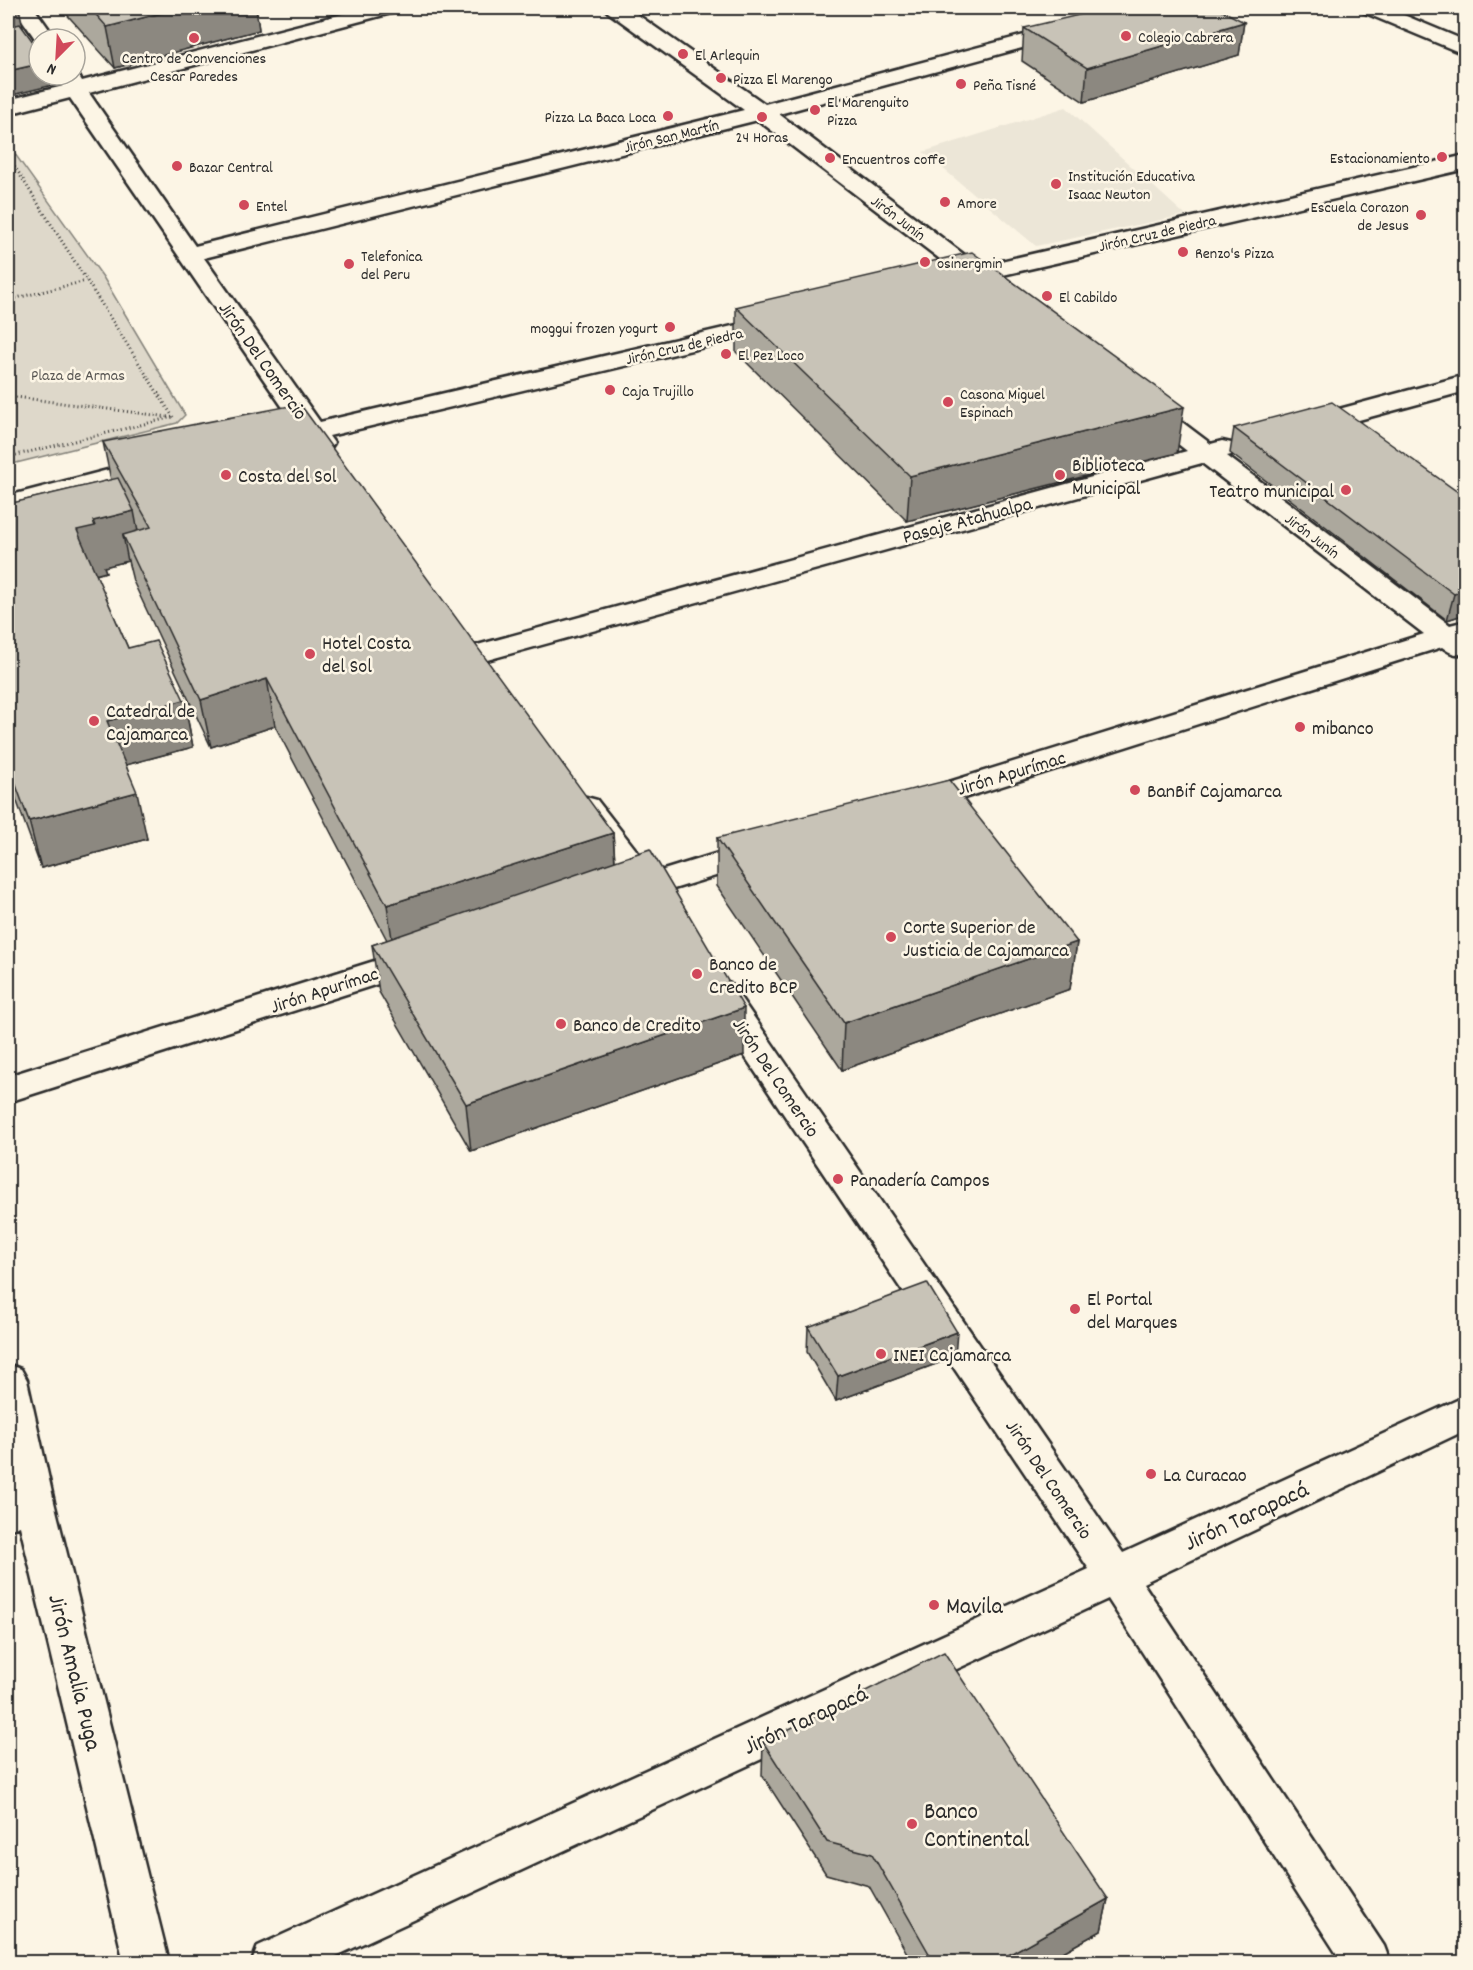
<svg xmlns="http://www.w3.org/2000/svg" width="1473" height="1970" font-family="Dekko,sans-serif">
<style>
.built{fill:#ece6d7}
.green{fill:#ded8ca;stroke:#84827a;stroke-width:1.5}
.lines{fill:none;stroke-linecap:round;stroke-linejoin:round}
.street-casing{stroke:#2b2b2b;stroke-width:5}
.path{stroke:#2b2b2b;stroke-width:3;stroke-dasharray:1 3;stroke-linecap:butt}
.street{fill:#fcf5e5;fill-rule:evenodd}
.wall{fill:#aca89d;stroke:#2b2b2b;stroke-width:1.5}
.shaded-wall{fill:#8c8880;stroke:#2b2b2b;stroke-width:1.5}
.building{fill:#c8c3b7;stroke:#2b2b2b;stroke-width:1.5}
.poi-dot{fill:#d1495b;stroke:#fcf5e5;stroke-width:2}
.labels{text-anchor:middle;stroke-width:5;stroke-linejoin:round;paint-order:stroke}
.far-poi-label{font-size:16px;fill:#2b2b2b;stroke:#fcf5e5;text-anchor:start}
.far-street-label{font-size:16px;fill:#2b2b2b;stroke:#fcf5e5}
.far-park-label{font-size:16px;fill:#585653;stroke:#fcf5e5}
.street-label{font-size:20px;fill:#2b2b2b;stroke:#fcf5e5}
.poi-label{font-size:20px;fill:#2b2b2b;stroke:#fcf5e5;text-anchor:start}
.near-street-label{font-size:24px;fill:#2b2b2b;stroke:#fcf5e5}
.near-poi-label{font-size:24px;fill:#2b2b2b;stroke:#fcf5e5;text-anchor:start}
</style>
<rect width="100%" height="100%" fill="#fcf5e5"/>
<filter id="ink" filterUnits="userSpaceOnUse"><feTurbulence type="fractalNoise" baseFrequency=".0167" numOctaves="2"/><feDisplacementMap in="SourceGraphic" scale="12" xChannelSelector="R" yChannelSelector="G"/><feConvolveMatrix kernelMatrix="1 2 1 2 8 2 1 2 1" color-interpolation-filters="sRGB"/></filter>
<g filter="url(#ink)">
<!-- built -->
<path class="built" d="M1066,107L1185,215L1036,246L923,152Z"/>
<!-- green -->
<path class="green" d="M8,146L10,147L103,277L185,415L177,423L8,465Z"/>
<g class="lines">
<defs>
<path id="street" d="M14,8H34L56,39H39L38,43Z
M366,8H398L395,12L89,93L195,246L744,110L608,12L605,8H628L765,104L1126,8H1158L1155,12L779,114L979,266L1466,155V169L994,277L1000,284L997,289C986,292 980,290 972,283L953,289L944,287L941,282L944,277L957,272L758,120L204,258L320,422L780,315L789,317L792,322L789,327L780,329L329,436L334,443L330,449L321,451L312,449L307,441L295,444L286,442L282,436L286,430L297,428L70,98L8,114V100L63,86L57,75H75V70L82,81Z
M1360,8H1387L1466,41V55L1363,12Z
M1466,375V391L1307,434L1298,432L1294,426L1298,420Z
M1145,398L1154,401L1211,444L1222,441L1231,443L1235,449L1231,455L1227,456L1450,625L1466,621V653C1456,656 1450,653 1442,647L926,810L915,813L904,810L900,803L904,796L1424,634L1202,463L469,665L459,662L455,656L459,650L1187,451L1136,411L1132,406L1136,401Z
M154,458L163,460L167,466L163,472L8,512V496Z
M586,797L597,800L654,873L760,840L771,843L776,851L771,859L667,891L669,894L664,902C651,906 649,901 639,900C629,900 630,903 618,900L613,892L618,884L626,882L571,807L575,800Z
M419,947L431,951L435,959L431,967L8,1102V1076Z
M719,980L731,984L1123,1553L1466,1396V1430L1143,1583L1384,1946L1390,1962H1342L1108,1599L323,1962H252L258,1946L1089,1569L707,1000L702,992L707,984Z
M8,1364L21,1369L27,1380L54,1502L169,1962H124L20,1526L8,1530V1495L12,1493L8,1469Z"/>
</defs>
<!-- street casing -->
<use href="#street" class="street-casing"/>
<!-- path -->
<path class="path" d="M8,156L173,417
M8,300L86,281
M8,396L169,417
M8,457L173,417"/>
<!-- street -->
<use href="#street" class="street"/>
</g>
<!-- wall -->
<path class="wall" d="M61,8H256L259,30L115,68Z
M1244,22L1239,55L1084,102L1022,61L1024,28Z
M736,307L1177,453L907,521L736,352Z
M1234,428L1466,498V614L1447,620L1230,453Z
M103,442L613,833L615,861L744,1055L471,1151L379,992L372,945L387,940L275,726L211,747L133,581L128,561L104,567L106,572L96,575L128,648L184,700L193,747L126,765L147,839L41,868L12,788L8,789V504L111,480Z
M717,838L1077,942L1070,989L842,1070L717,886Z
M808,1327L955,1357L836,1401L807,1352Z
M763,1742L1108,1899L1101,1931L1045,1962H912L869,1886L826,1874L762,1775Z"/>
<!-- shaded-wall -->
<path class="shaded-wall" d="M19,8L26,41L8,46V11Z
M181,8H256L259,30L115,68L107,27Z
M1244,22L1239,55L1084,102L1087,68Z
M39,64V75H50L53,85L8,96V71Z
M1184,407L1177,453L907,521L910,476Z
M134,511L143,558L123,535L128,561L104,567L106,572L87,577L77,530L93,521Z
M1466,590V614L1447,620L1454,594Z
M267,679L275,726L211,747L201,700Z
M184,700L193,747L118,767L107,721Z
M8,771L12,788L8,789Z
M137,792L147,839L41,868L29,821Z
M613,833L616,880L394,952L387,905Z
M1077,942L1070,989L842,1070L844,1023Z
M744,1008V1055L471,1151L466,1104Z
M957,1332L955,1357L836,1401L838,1376Z
M1108,1899L1101,1931L1045,1962H996Z"/>
<!-- building -->
<path class="building" d="M8,8H19L8,11Z
M90,8H181L107,27Z
M1108,8H1217L1244,22L1087,68L1024,28Z
M20,24L39,50V64L8,71V27Z
M972,252L1184,407L910,476L736,307Z
M1332,402L1466,498V590L1454,594L1234,428Z
M300,404L613,833L387,905L267,679L201,700L123,535L151,527L103,442Z
M118,478L134,511L93,521L95,526L77,530L128,648L156,641L184,700L107,721L137,792L29,821L8,763V504Z
M949,780L1077,942L844,1023L717,838Z
M650,849L744,1008L466,1104L372,945Z
M927,1283L957,1332L838,1376L808,1327Z
M944,1652L1108,1899L996,1962H934L872,1854L827,1842L763,1742Z"/>
</g>
<!-- markers -->
<g class="poi-dot">
<circle cx="1126" cy="36" r="6"/>
<circle cx="194" cy="38" r="6"/>
<circle cx="683" cy="54" r="6"/>
<circle cx="721" cy="78" r="6"/>
<circle cx="961" cy="84" r="6"/>
<circle cx="815" cy="110" r="6"/>
<circle cx="668" cy="116" r="6"/>
<circle cx="762" cy="117" r="6"/>
<circle cx="1442" cy="157" r="6"/>
<circle cx="830" cy="158" r="6"/>
<circle cx="177" cy="166" r="6"/>
<circle cx="1056" cy="184" r="6"/>
<circle cx="945" cy="202" r="6"/>
<circle cx="244" cy="205" r="6"/>
<circle cx="1421" cy="215" r="6"/>
<circle cx="1183" cy="252" r="6"/>
<circle cx="925" cy="262" r="6"/>
<circle cx="349" cy="264" r="6"/>
<circle cx="1047" cy="296" r="6"/>
<circle cx="670" cy="327" r="6"/>
<circle cx="726" cy="354" r="6"/>
<circle cx="610" cy="390" r="6"/>
<circle cx="948" cy="402" r="6"/>
<circle cx="226" cy="475" r="6"/>
<circle cx="1060" cy="475" r="6"/>
<circle cx="1346" cy="490" r="6"/>
<circle cx="310" cy="654" r="6"/>
<circle cx="94" cy="721" r="6"/>
<circle cx="1300" cy="727" r="6"/>
<circle cx="1135" cy="790" r="6"/>
<circle cx="891" cy="937" r="6"/>
<circle cx="697" cy="974" r="6"/>
<circle cx="561" cy="1024" r="6"/>
<circle cx="838" cy="1179" r="6"/>
<circle cx="1075" cy="1309" r="6"/>
<circle cx="881" cy="1354" r="6"/>
<circle cx="1151" cy="1474" r="6"/>
<circle cx="934" cy="1605" r="6"/>
<circle cx="912" cy="1824" r="6"/>
</g>
<g class="labels">
<!-- far-poi labels -->
<g class="far-poi-label">
<text x="1138" y="42">Colegio Cabrera</text>
<text x="695" y="60">El Arlequin</text>
<text x="194" y="63" text-anchor="middle">Centro de Convenciones<tspan x="194" dy="18">Cesar Paredes</tspan></text>
<text x="733" y="84">Pizza El Marengo</text>
<text x="973" y="90">Peña Tisné</text>
<text x="827" y="107">El Marenguito<tspan x="827" dy="18">Pizza</tspan></text>
<text x="656" y="122" text-anchor="end">Pizza La Baca Loca</text>
<text x="762" y="142" text-anchor="middle">24 Horas</text>
<text x="1430" y="163" text-anchor="end">Estacionamiento</text>
<text x="842" y="164">Encuentros coffe</text>
<text x="189" y="172">Bazar Central</text>
<text x="1068" y="181">Institución Educativa<tspan x="1068" dy="18">Isaac Newton</tspan></text>
<text x="957" y="208">Amore</text>
<text x="256" y="211">Entel</text>
<text x="1409" y="212" text-anchor="end">Escuela Corazon<tspan x="1409" dy="18">de Jesus</tspan></text>
<text x="1195" y="258">Renzo's Pizza</text>
<text x="361" y="261">Telefonica<tspan x="361" dy="18">del Peru</tspan></text>
<text x="937" y="268">osinergmin</text>
<text x="1059" y="302">El Cabildo</text>
<text x="658" y="333" text-anchor="end">moggui frozen yogurt</text>
<text x="738" y="360">El Pez Loco</text>
<text x="622" y="396">Caja Trujillo</text>
<text x="960" y="399">Casona Miguel<tspan x="960" dy="18">Espinach</tspan></text>
</g>
<!-- far-street labels -->
<g class="far-street-label">
<text transform="translate(671 135) rotate(-14)" y="6">Jirón San Martín</text>
<text transform="translate(899 217) rotate(37)" y="6">Jirón Junín</text>
<text transform="translate(1157 232) rotate(-13)" y="6">Jirón Cruz de Piedra</text>
<text transform="translate(684 345) rotate(-13)" y="6">Jirón Cruz de Piedra</text>
<text transform="translate(1313 535) rotate(37)" y="6">Jirón Junín</text>
</g>
<!-- far-park labels -->
<g class="far-park-label">
<text x="78" y="380">Plaza de Armas</text>
</g>
<!-- street labels -->
<g class="street-label">
<text transform="translate(264 360) rotate(55)" y="7">Jirón Del Comercio</text>
<text transform="translate(967 519) rotate(-15)" y="7">Pasaje Atahualpa</text>
<text transform="translate(1011 772) rotate(-17)" y="7">Jirón Apurímac</text>
<text transform="translate(324 989) rotate(-18)" y="7">Jirón Apurímac</text>
<text transform="translate(777 1077) rotate(56)" y="7">Jirón Del Comercio</text>
<text transform="translate(1050 1479) rotate(56)" y="7">Jirón Del Comercio</text>
</g>
<!-- poi labels -->
<g class="poi-label">
<text x="1072" y="471">Biblioteca<tspan x="1072" dy="23">Municipal</tspan></text>
<text x="238" y="482">Costa del Sol</text>
<text x="1334" y="497" text-anchor="end">Teatro municipal</text>
<text x="322" y="649">Hotel Costa<tspan x="322" dy="23">del Sol</tspan></text>
<text x="106" y="717">Catedral de<tspan x="106" dy="23">Cajamarca</tspan></text>
<text x="1312" y="734">mibanco</text>
<text x="1147" y="797">BanBif Cajamarca</text>
<text x="903" y="933">Corte Superior de<tspan x="903" dy="23">Justicia de Cajamarca</tspan></text>
<text x="709" y="970">Banco de<tspan x="709" dy="23">Credito BCP</tspan></text>
<text x="573" y="1031">Banco de Credito</text>
<text x="850" y="1186">Panadería Campos</text>
<text x="1087" y="1305">El Portal<tspan x="1087" dy="23">del Marques</tspan></text>
<text x="893" y="1361">INEI Cajamarca</text>
<text x="1163" y="1481">La Curacao</text>
</g>
<!-- near-street labels -->
<g class="near-street-label">
<text transform="translate(1246 1515) rotate(-25)" y="8">Jirón Tarapacá</text>
<text transform="translate(76 1672) rotate(76)" y="8">Jirón Amalia Puga</text>
<text transform="translate(805 1719) rotate(-25)" y="8">Jirón Tarapacá</text>
</g>
<!-- near-poi labels -->
<g class="near-poi-label">
<text x="946" y="1613">Mavila</text>
<text x="924" y="1818">Banco<tspan x="924" dy="28">Continental</tspan></text>
</g>
</g>
<!-- margin -->
<rect width="1473" height="1970" fill="none" stroke="#fcf5e5" stroke-width="30"/>
<rect x="15" y="15" width="1443" height="1940" fill="none" stroke="#2b2b2b" stroke-width="2" filter="url(#ink)"/>
<!-- north arrow -->
<g transform="translate(57 57) rotate(204)"><circle r="28" fill="#fcf5e5" stroke="#a8a49b" stroke-width="1.5"/>
<path d="M0-4.5L10 22L0 15L-10 22Z" fill="#d1495b"/>
<text y="-9" font-size="16" font-weight="bold" text-anchor="middle" fill="#2b2b2b">N</text>
</g>
</svg>
